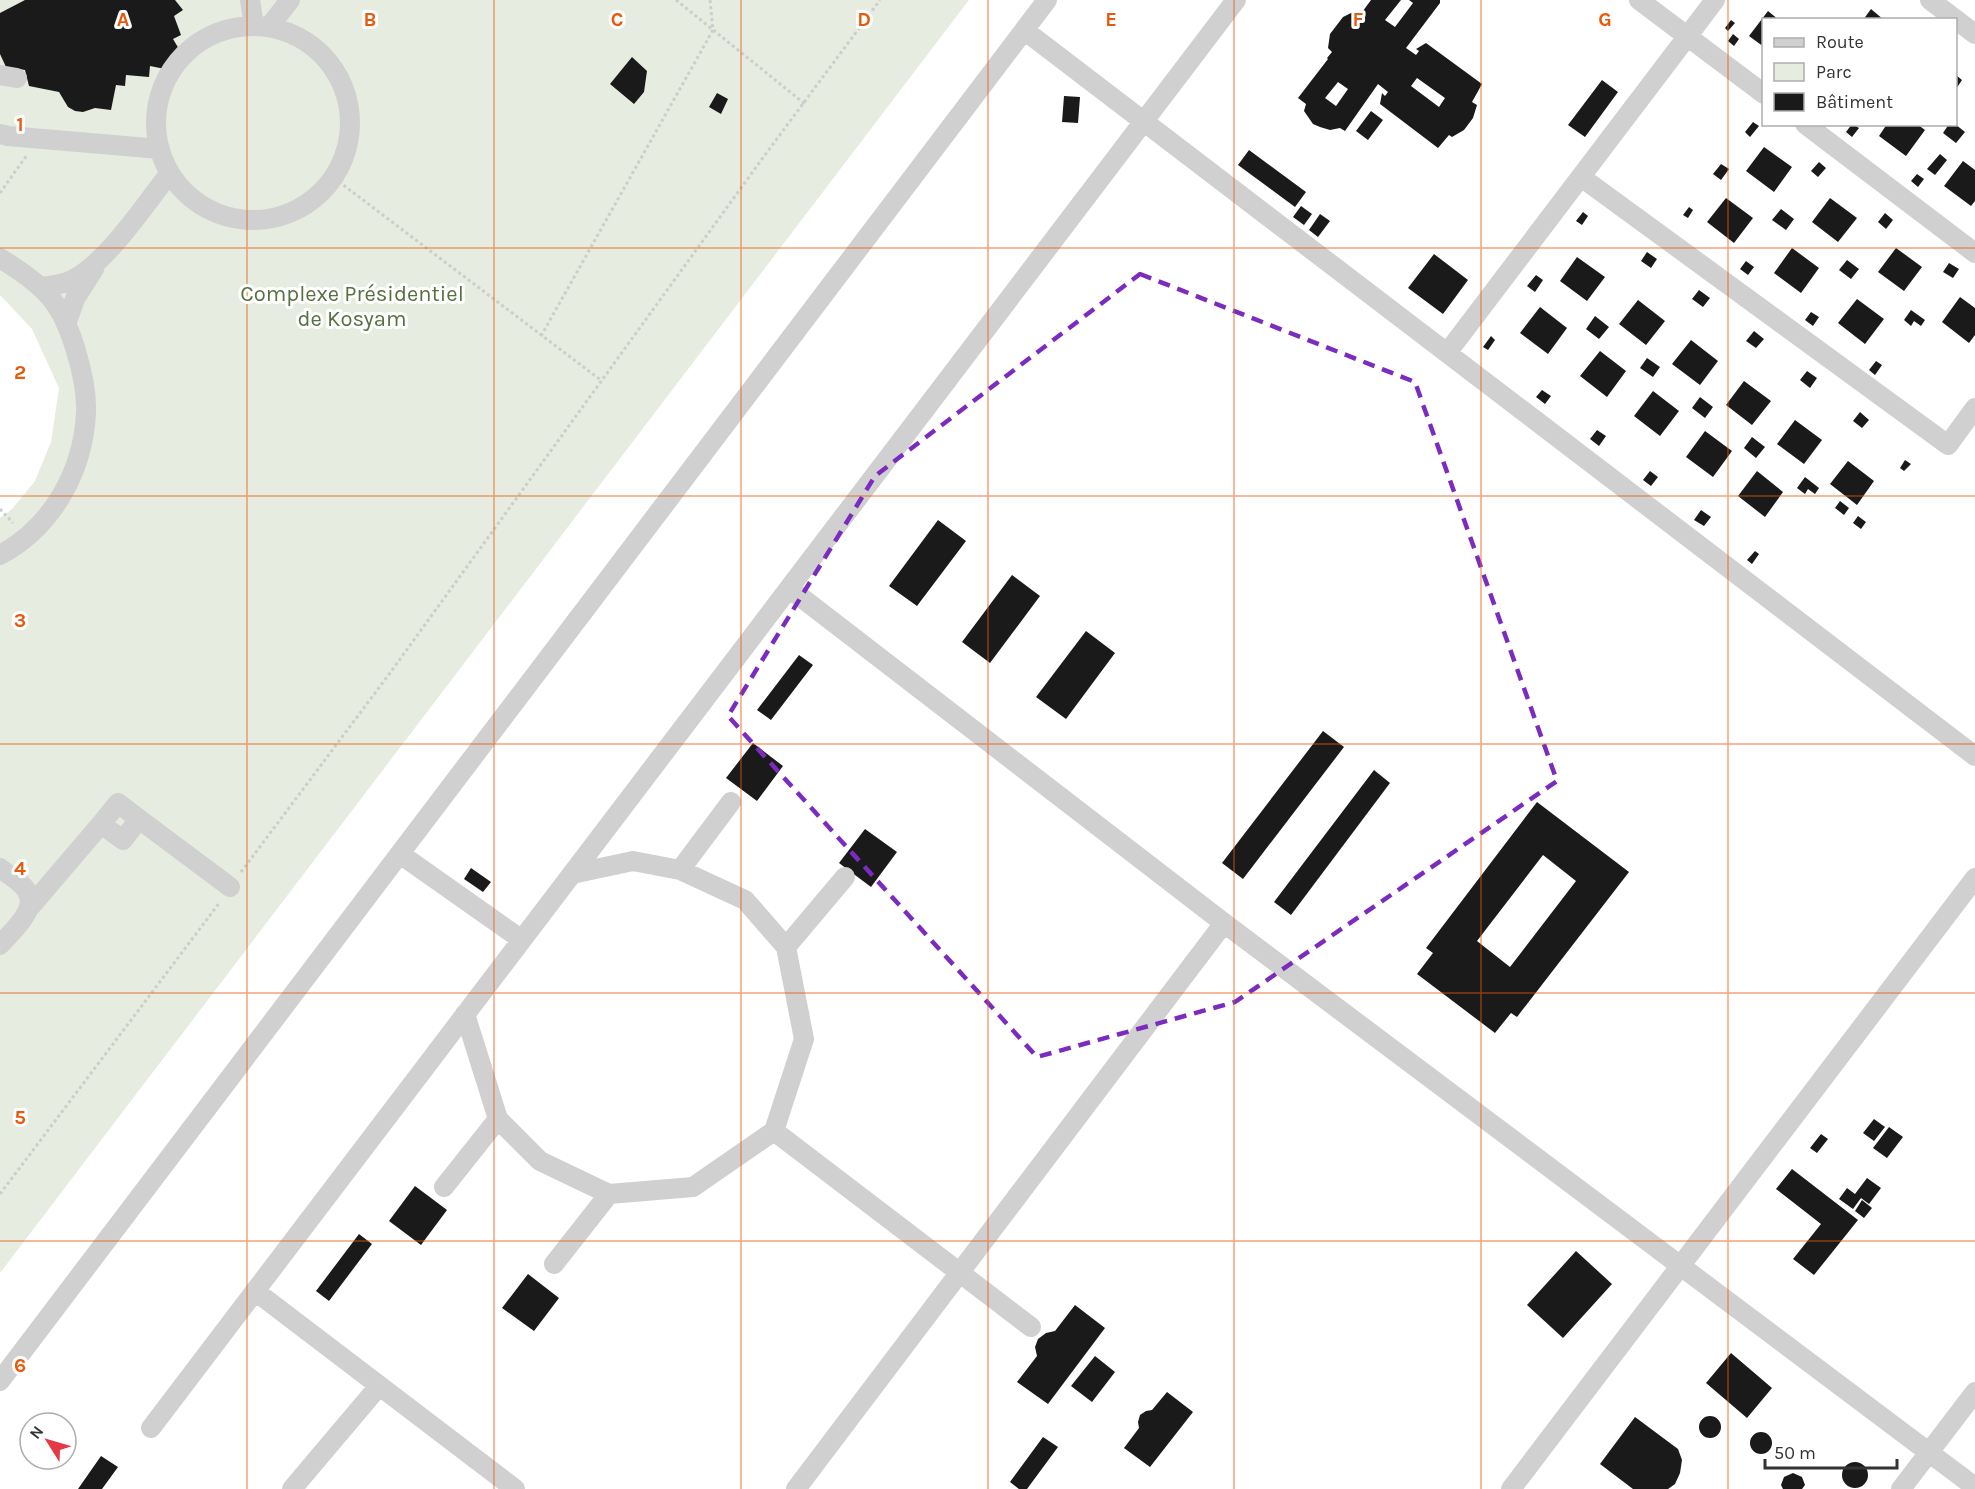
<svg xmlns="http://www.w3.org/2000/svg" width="1975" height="1489" font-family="Karla,sans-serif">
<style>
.green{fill:#e6ecdf}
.building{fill:#1a1a1a;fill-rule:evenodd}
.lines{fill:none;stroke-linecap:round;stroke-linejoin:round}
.path{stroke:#cdcdcd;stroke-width:3;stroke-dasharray:3 3;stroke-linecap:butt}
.minor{stroke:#d0d0d0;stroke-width:20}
.marked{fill:none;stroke:#7b2cbf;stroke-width:4.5;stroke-dasharray:12 8;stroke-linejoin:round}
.grid{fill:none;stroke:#e8590c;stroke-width:1.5;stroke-opacity:0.55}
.labels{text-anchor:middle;stroke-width:6;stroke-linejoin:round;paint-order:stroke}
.park-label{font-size:22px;fill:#56703f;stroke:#fff}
.grid-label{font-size:20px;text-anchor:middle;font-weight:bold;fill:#e8590c;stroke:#fff;stroke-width:6;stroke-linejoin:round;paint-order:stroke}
</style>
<rect width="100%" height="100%" fill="#fff"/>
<!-- green -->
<path class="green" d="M0,0H969L0,1273V518L12,509L35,481L51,442L59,388L32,329L0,295Z"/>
<!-- building -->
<path class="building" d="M25,0H175L183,10L174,16L181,35L173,39L182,54L170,70L150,66L149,77L126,75L125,86L116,85L111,110L95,108L83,112L75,111L68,107L59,92L29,86L25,70L6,67L0,54V13Z
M1371,0H1401L1385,20L1395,27L1413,3L1409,0H1440V3L1406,48L1416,55L1419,51L1416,49L1426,43L1482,84L1472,102L1477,105L1473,118L1464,130L1452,137L1449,135L1438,148L1380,104L1382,93L1385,96L1388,92L1378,84L1345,131L1340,128L1330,130L1320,127L1313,124L1304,111L1306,104L1298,98L1328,59L1327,58L1332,52L1328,48L1330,34L1343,17L1353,12L1360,15ZM1417,78L1445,98L1439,107L1411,86ZM1338,82L1348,89L1336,106L1325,98Z
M1871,9L1884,20H1863Z
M1768,11L1779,20H1764V47L1749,36Z
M1731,20L1735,23L1728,31L1725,28Z
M1733,34L1739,39L1734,46L1728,41Z
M632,57L647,71L644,92L634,104L610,84Z
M1956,75L1962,80L1956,89Z
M1602,80L1618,92L1585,137L1568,125Z
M717,93L728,99L721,114L709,107Z
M1064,96L1080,97L1078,123L1062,122Z
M1371,111L1383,120L1368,140L1356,131Z
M1753,122L1759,126L1750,137L1745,132Z
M1852,124L1859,128L1852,137L1846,132Z
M1887,124H1917L1925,130L1906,156L1879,136Z
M1949,124H1955L1965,132L1956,143L1943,133Z
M1764,147L1792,167L1774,192L1746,171Z
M1249,150L1306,192L1295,207L1238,165Z
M1940,154L1947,160L1935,175L1927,169Z
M1963,161L1975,170V201L1971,206L1944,186Z
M1819,162L1826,168L1818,177L1811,171Z
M1721,164L1729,169L1721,180L1713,174Z
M1917,174L1924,179L1918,187L1911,181Z
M1726,198L1753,218L1734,243L1707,222Z
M1830,198L1857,218L1838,242L1812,222Z
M1301,206L1312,214L1304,225L1293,217Z
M1689,207L1693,210L1688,218L1683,215Z
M1781,209L1794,219L1786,230L1772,220Z
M1583,212L1588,216L1582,225L1576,221Z
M1885,213L1893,220L1886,229L1878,222Z
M1320,214L1330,221L1318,237L1309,230Z
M1792,248L1819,268L1801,293L1774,273Z
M1896,248L1922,267L1904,291L1878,272Z
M1647,252L1657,259L1651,268L1641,261Z
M1434,254L1468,280L1443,314L1408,288Z
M1577,257L1605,277L1587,301L1560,281Z
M1847,260L1859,269L1851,279L1839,270Z
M1746,261L1754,267L1748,275L1740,269Z
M1949,263L1959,269L1953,278L1943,272Z
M1536,275L1543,280L1535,292L1527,286Z
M1699,290L1710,298L1703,307L1692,299Z
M1960,297L1975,308V335L1969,343L1942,322Z
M1857,299L1884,319L1865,344L1838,323Z
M1638,300L1665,321L1646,345L1619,324Z
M1540,307L1567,328L1548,354L1520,333Z
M1911,310L1925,320L1921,326L1914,321L1911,326L1904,320Z
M1811,312L1819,317L1813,326L1805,320Z
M1595,316L1609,327L1599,339L1586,329Z
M1754,331L1764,339L1756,348L1746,341Z
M1491,336L1495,340L1488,350L1483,347Z
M1691,340L1718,361L1700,385L1672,364Z
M1600,351L1626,371L1607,397L1580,376Z
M1647,358L1660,367L1653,377L1640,368Z
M1876,361L1882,365L1875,375L1869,370Z
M1807,371L1817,378L1810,388L1800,380Z
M1744,381L1771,401L1752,425L1726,405Z
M1542,390L1551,396L1545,404L1536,397Z
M1653,391L1679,411L1660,436L1634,416Z
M1700,397L1713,407L1705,418L1692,408Z
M1860,412L1869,420L1862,428L1853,421Z
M1795,420L1822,440L1804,464L1777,444Z
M1597,430L1606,436L1599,446L1590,439Z
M1705,431L1732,451L1713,477L1686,457Z
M1752,437L1765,447L1756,458L1744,448Z
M1905,460L1911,464L1904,471L1900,468Z
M1848,461L1874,481L1857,505L1830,484Z
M1650,471L1658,477L1651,486L1643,480Z
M1757,471L1783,492L1765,517L1738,496Z
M1805,477L1819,488L1815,494L1808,489L1805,494L1797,488Z
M1840,501L1849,508L1844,515L1835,508Z
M1701,510L1711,517L1704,526L1694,520Z
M1858,516L1866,522L1861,529L1853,523Z
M938,520L966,541L917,606L889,586Z
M1755,551L1759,554L1752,564L1747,560Z
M1012,575L1040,596L990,663L962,642Z
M1086,631L1115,653L1066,719L1036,697Z
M799,655L813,665L771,720L757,710Z
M1323,731L1344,747L1243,879L1222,863Z
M753,743L783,766L757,801L726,778Z
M1374,770L1390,783L1291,915L1274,902Z
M1537,802L1629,872L1517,1017L1511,1013L1495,1033L1417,974L1433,953L1426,948ZM1543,855L1576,881L1510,967L1477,941Z
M865,829L897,852L871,887L839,863Z
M471,868L491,882L483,892L464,879Z
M1874,1119L1885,1127L1874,1141L1863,1133Z
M1889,1127L1903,1137L1887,1158L1873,1148Z
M1821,1134L1828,1139L1817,1153L1810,1148Z
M1792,1169L1858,1220L1814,1275L1793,1259L1821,1224L1776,1189Z
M1867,1178L1881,1188L1869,1204L1861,1198L1853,1209L1839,1199L1847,1188L1855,1194Z
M415,1186L447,1210L421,1245L389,1221Z
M1862,1200L1872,1208L1864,1218L1855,1211Z
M359,1234L372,1244L329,1301L316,1291Z
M1576,1251L1612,1284L1563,1338L1527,1305Z
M528,1274L559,1298L534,1331L502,1308Z
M1075,1305L1105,1328L1048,1404L1017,1382L1037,1356L1035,1347L1038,1339L1046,1333L1055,1331Z
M1731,1353L1772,1388L1747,1418L1706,1383Z
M1095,1356L1115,1372L1092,1402L1071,1386Z
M1167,1392L1193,1412L1150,1467L1124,1448L1139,1428L1138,1422L1140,1415L1146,1411L1152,1410Z
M1699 1427a11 11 0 1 1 22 0a11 11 0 1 1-22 0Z
M1635,1417L1678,1449L1682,1460L1680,1473L1675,1484L1668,1489H1633L1600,1464Z
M1750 1443a11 11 0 1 1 22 0a11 11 0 1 1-22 0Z
M1043,1437L1058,1447L1027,1489H1019L1010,1482Z
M101,1456L118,1467L102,1489H78Z
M1842 1475a13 13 0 1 1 26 0a13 13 0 1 1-26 0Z
M1793,1473L1802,1477L1805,1485L1802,1489H1783L1781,1485L1784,1477Z"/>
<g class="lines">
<!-- path -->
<path class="path" d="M676,0L805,104
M334,178L602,381
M0,193L27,155
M541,336L713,30L710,0
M0,509L13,523
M241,872L390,673L762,159L880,0
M0,1194L220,902"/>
<!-- minor -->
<path class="minor" d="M250,0L254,26
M1639,0L1764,94
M1930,0L1975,34
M156 123a97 97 0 1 1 194 0a97 97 0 1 1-194 0Z
M269,27L290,0
M1024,30L1975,756
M0,75L17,78
M1805,124L1975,253
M0,134L8,136L160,149
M1581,177L1948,445L1975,408
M0,258C18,270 40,283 53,301C64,315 71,334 76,351C82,371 87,392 86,413C83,472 52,527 0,555
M40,287C51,286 62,285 72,280C107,263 145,204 170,173
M66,324L75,299L94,269
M1447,353L1715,0
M789,588L1224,923L1975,1487
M101,824L118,803L139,819
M400,854L522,940
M0,868C7,874 17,879 23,886C43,906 14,929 0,945
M680,870L731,802
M572,874L633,861L680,870L745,900L786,947L804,1039L774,1131
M31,906L101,824L123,840L139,819L230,887
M786,947L845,877
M465,1014L498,1119L540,1161L609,1194L693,1187L774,1131L1031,1327
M444,1187L498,1119
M554,1264L609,1194
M255,1291L515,1489
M0,1381L1047,0
M151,1428L1236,0
M292,1489L379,1386
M796,1489L1224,923
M1511,1489L1975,878
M1901,1489L1975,1392"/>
</g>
<!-- marked area -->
<path class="marked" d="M1140,274L1415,382L1557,781L1235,1002L1037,1057L728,716L875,476Z"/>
<!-- grid -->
<path class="grid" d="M247,0V1489M494,0V1489M741,0V1489M988,0V1489M1234,0V1489M1481,0V1489M1728,0V1489M0,248H1975M0,496H1975M0,744H1975M0,993H1975M0,1241H1975"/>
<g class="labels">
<!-- park labels -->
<g class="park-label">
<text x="352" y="301">Complexe Présidentiel<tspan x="352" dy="25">de Kosyam</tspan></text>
</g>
</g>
<g class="grid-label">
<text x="123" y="26">A</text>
<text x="370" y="26">B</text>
<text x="617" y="26">C</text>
<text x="864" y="26">D</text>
<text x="1111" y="26">E</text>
<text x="1358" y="26">F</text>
<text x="1605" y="26">G</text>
<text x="20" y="131">1</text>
<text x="20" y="379">2</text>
<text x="20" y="627">3</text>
<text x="20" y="875">4</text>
<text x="20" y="1124">5</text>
<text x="20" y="1372">6</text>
</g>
<!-- legend -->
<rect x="1762" y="18" width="195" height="108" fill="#ffffff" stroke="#adadad" stroke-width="1.5"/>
<rect x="1774" y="38" width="30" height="9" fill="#d0d0d0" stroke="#adadad" stroke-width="1.5"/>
<text x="1816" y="48" font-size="18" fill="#333333">Route</text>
<rect x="1774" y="63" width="30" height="18" fill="#e6ecdf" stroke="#adadad" stroke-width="1.5"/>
<text x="1816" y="78" font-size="18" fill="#333333">Parc</text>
<rect x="1774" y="93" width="30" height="18" fill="#1a1a1a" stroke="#adadad" stroke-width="1.5"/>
<text x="1816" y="108" font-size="18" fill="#333333">Bâtiment</text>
<!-- north arrow -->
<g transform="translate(48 1441) rotate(307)"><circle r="28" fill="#ffffff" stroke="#adadad" stroke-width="1.5"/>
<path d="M0-4.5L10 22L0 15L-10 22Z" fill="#e63946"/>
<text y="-9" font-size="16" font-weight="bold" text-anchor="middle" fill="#333333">N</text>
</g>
<!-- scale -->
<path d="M1765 1459v9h132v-9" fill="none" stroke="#333333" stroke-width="3"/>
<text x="1774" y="1459" font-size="18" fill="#333333" stroke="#ffffff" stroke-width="4.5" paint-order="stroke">50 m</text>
</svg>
